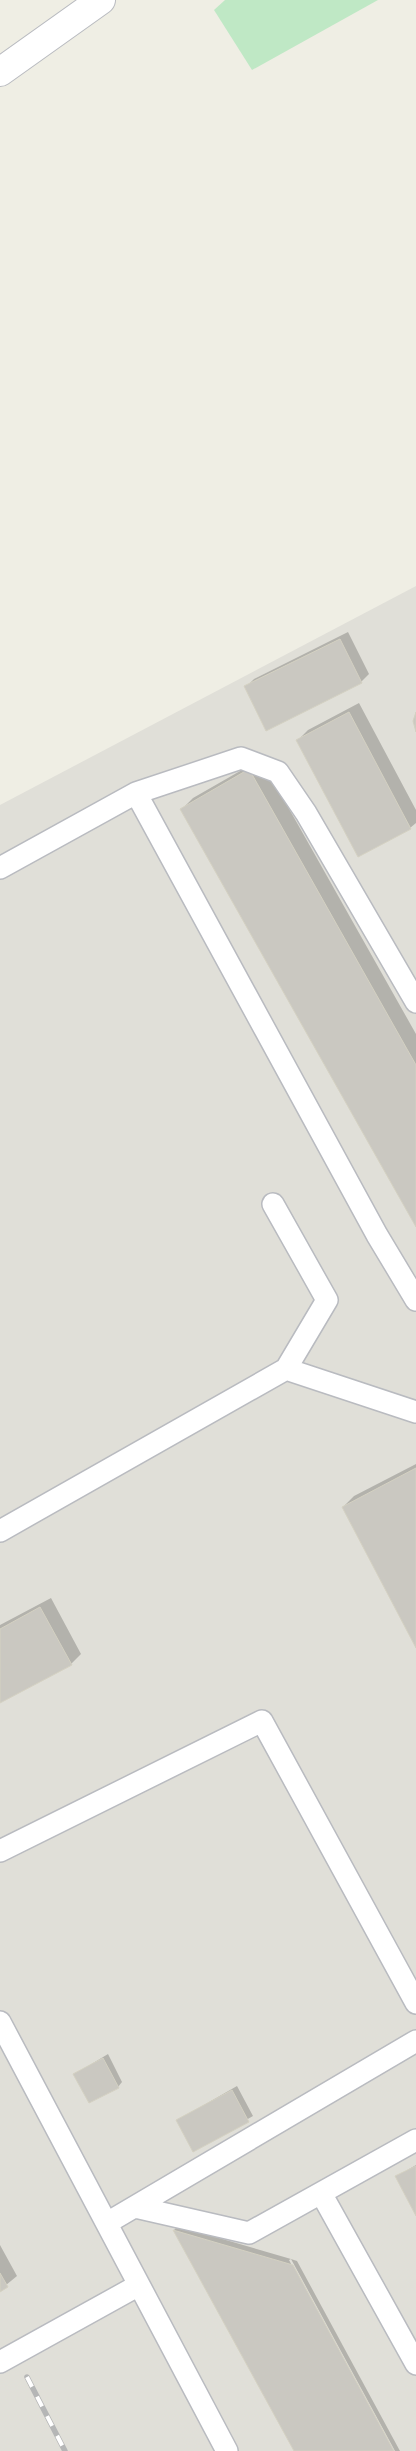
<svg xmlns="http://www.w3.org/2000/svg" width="416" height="2451" font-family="Poppins,sans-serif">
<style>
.industrial{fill:#e0dfd8}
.green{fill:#bfe8c5}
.shadow{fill:#0003}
.building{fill:#cac8c1;stroke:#d4d1c2}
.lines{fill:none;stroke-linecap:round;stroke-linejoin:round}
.service-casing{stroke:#b9bbc0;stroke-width:24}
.minor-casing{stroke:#b9bbc0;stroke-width:30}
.service{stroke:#fff;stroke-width:21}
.minor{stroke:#fff;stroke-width:28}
.rail-casing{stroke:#b5b6b6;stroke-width:5.5}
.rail{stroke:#fff;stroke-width:4;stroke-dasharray:11;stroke-linecap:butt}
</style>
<rect width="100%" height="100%" fill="#efeee4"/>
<!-- industrial -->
<path class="industrial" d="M416,586V2451H0V805Z"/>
<!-- green -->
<path class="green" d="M225,0H378L252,70L214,10Z"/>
<!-- shadow -->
<path class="shadow" d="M348,632L369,674L361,682L246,687L254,679Z
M359,703L416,810V823L410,828L298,740L308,730Z
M261,759L416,1034V1224L182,809L193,798Z
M416,1464V1645L343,1507L354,1496Z
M51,1598L81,1654L71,1664L0,1702V1625Z
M108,2054L122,2082L118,2087L75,2074Z
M237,2086L253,2116L194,2150L178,2120Z
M416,2165V2213L397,2176Z
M178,2226L291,2259L289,2260L392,2451H296L174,2230Z
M0,2245L17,2276L0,2290Z
M291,2259L297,2261L400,2451H395Z"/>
<!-- building -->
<path class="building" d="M340,639L362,683L266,731L244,686Z
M349,712L411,829L358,857L296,740Z
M416,712V732L413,721Z
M249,769L416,1065V1227L180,809Z
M416,1468V1648L342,1507Z
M40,1607L72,1665L0,1703V1629Z
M103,2058L119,2088L89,2103L73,2074Z
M232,2090L249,2122L193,2152L176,2120Z
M416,2166V2216L395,2176Z
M173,2230L293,2265L394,2451H294Z
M0,2273L8,2287L0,2292Z"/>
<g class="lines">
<defs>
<path id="service" d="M136,793L241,758L278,772L306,813L416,1002
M0,868L136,793L377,1235L416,1300
M286,1369L416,1412
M0,1531L286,1369L327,1300L273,1204
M0,1851L262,1721L416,2003
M0,2022L227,2451
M321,2193L416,2364
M135,2207L249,2233L416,2140
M107,2223L416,2041
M0,2362L139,2285"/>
<path id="minor" d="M0,72L101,0"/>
</defs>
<!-- service casing -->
<use href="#service" class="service-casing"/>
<!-- minor casing -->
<use href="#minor" class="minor-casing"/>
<!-- service -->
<use href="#service" class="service"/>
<!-- minor -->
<use href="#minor" class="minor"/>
<defs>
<path id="rail" d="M27,2377L65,2451"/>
</defs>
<!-- rail casing -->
<use href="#rail" class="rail-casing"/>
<!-- rail -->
<use href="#rail" class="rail"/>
</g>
</svg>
